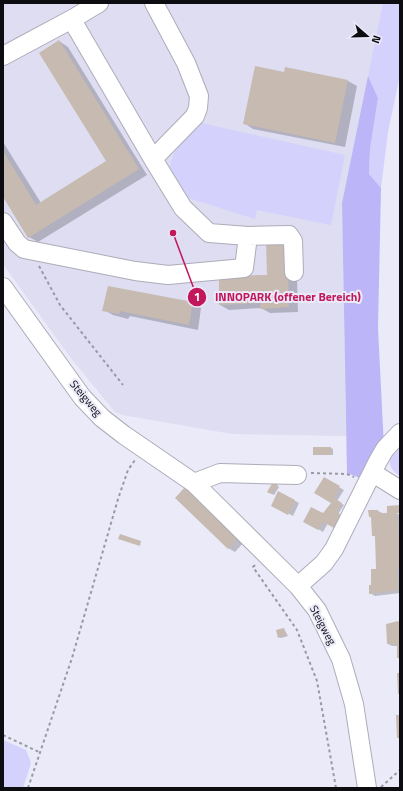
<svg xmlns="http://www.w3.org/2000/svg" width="403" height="791" font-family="'Titillium Web',sans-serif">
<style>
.built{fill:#deddf1}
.green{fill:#d4d1fd}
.forest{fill:#bcb5f7}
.shadow{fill:#0003}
.building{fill:#c7bbb1}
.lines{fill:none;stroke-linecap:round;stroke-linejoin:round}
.minor-casing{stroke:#adacb9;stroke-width:20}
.path{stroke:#9999a3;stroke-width:2;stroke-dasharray:3 3;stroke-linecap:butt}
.minor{stroke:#fff;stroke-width:18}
.labels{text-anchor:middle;stroke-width:4;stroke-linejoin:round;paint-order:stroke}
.street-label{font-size:11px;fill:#0c0c11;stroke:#ebeaf8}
.leader{fill:none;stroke:#c2185b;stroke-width:1.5}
.callout-dot{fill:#c2185b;stroke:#ebeaf8;stroke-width:1.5}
.mark-label{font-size:12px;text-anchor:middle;font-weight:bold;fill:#fff}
.callout-label{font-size:12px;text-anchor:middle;font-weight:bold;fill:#c2185b;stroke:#ebeaf8;stroke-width:4;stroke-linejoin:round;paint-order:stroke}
</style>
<rect width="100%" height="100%" fill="#ebeaf8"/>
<!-- built -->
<path class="built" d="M3,3H384L342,202L346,436L232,434L122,415L115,412L70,357L3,264Z"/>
<!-- green -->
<path class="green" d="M383,3H400V75L388,132L381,188L369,174L370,149L378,98L368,76Z
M197,122L345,155L331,225L257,210L255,219L182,196C179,190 173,183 171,177C165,157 186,137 197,122Z
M400,441V476C382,464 391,454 400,441Z
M3,740L26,750L31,763L23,788H3Z"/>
<!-- forest -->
<path class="forest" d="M368,76L378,98L370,149L369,174L381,188L378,328L384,448L360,478L347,473L342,203Z"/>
<!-- shadow -->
<path class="shadow" d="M59,41L68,47L147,175L38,242L29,237L3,195V142L41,203L107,162Z
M286,68L348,81L357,86L345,147L253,129L244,123L285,73Z
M296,246L298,312L270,313L261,308L229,310L220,305L268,276Z
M192,303L201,308L198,330L130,316L128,319L113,315L104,310Z
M331,448L333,449V455L314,454Z
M324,479L344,490L337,501L344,505L338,514L345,518L339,529L328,523L323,532L304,521L323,515L332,502Z
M274,483L279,487L274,495L268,492Z
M186,489L193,493L244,542L235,552L228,548Z
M279,492L299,503L293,516L272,505Z
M400,506V513H396L400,515V593L375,596L370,593L378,570L376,537L373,535L372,518L370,517L378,511L382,513L390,514Z
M400,624V658L398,657V646H392L388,644Z
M284,629L288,636L281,638L279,637Z"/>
<!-- building -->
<path class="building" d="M59,40L139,169L28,238L3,197V151L36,205L106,161L39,53Z
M255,66L284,72L285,67L348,80L335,143L243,124Z
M266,240H287L289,307L260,309V303L219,305V276L267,275Z
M108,286L193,302L189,325L120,311L119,314L102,311Z
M313,447H331V455H313Z
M324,477L340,486L334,498L342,503L337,512L341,515L334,528L323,522L318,530L303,522L311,507L323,513L331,503L314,493Z
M273,482L278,485L271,494L267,492Z
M185,487L238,538L228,549L175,498Z
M278,491L295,500L288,515L271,506Z
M400,505V512L397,513L398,535H400V568H397L398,590L369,594V585H371V569H376L375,536H372L371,517H369L368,510H378V513H387V506Z
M120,534L141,541L140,546L118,539Z
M398,621L400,623V658H397V644H387L386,624Z
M284,628L286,635L278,638L276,630Z
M397,673H400V693L398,694Z
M396,715H400V738H397Z"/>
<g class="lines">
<defs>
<path id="minor" d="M72,20L153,159
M3,56L74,18L99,3
M3,222L17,243L24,249L135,271L168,275L244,268L248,236L209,233L183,208L153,159L195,116L198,108L199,96L186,63L154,3
M248,236L289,235L293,241L294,272
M3,287L82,397L102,418L124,435L194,483L298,586L317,610L341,659L354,704L367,788
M373,473L400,490
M194,483L220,473L297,475
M298,586L324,563L334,549L378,461L385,449L400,433"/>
</defs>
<!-- minor casing -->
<use href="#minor" class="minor-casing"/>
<!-- path -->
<path class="path" d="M39,266L60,305L123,385
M311,473L347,474L354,477
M255,565L253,567L297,630L317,681L336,788
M3,735L39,752
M381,787L400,770
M28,788L72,658L118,499L128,470L135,460"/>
<!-- minor -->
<use href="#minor" class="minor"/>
</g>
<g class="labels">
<!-- street labels -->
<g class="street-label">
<text transform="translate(86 398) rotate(50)" y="4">Steigweg</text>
<text transform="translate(323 625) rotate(62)" y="4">Steigweg</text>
</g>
</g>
<!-- callouts -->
<path class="leader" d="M173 233L197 297"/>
<g class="callout-dot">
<circle cx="173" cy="233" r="4"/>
<circle cx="197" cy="297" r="10"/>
</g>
<g class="mark-label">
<text x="197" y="301">1</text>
</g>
<g class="callout-label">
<text x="288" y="301">INNOPARK (offener Bereich)</text>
</g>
<!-- border -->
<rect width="403" height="791" fill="none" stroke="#0c0c11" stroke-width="8"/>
<!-- north arrow -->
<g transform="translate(367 36) rotate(110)" stroke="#ebeaf8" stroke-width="3" paint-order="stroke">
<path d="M0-3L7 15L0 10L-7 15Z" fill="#0c0c11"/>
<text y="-6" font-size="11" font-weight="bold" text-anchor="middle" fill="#0c0c11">N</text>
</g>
</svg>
